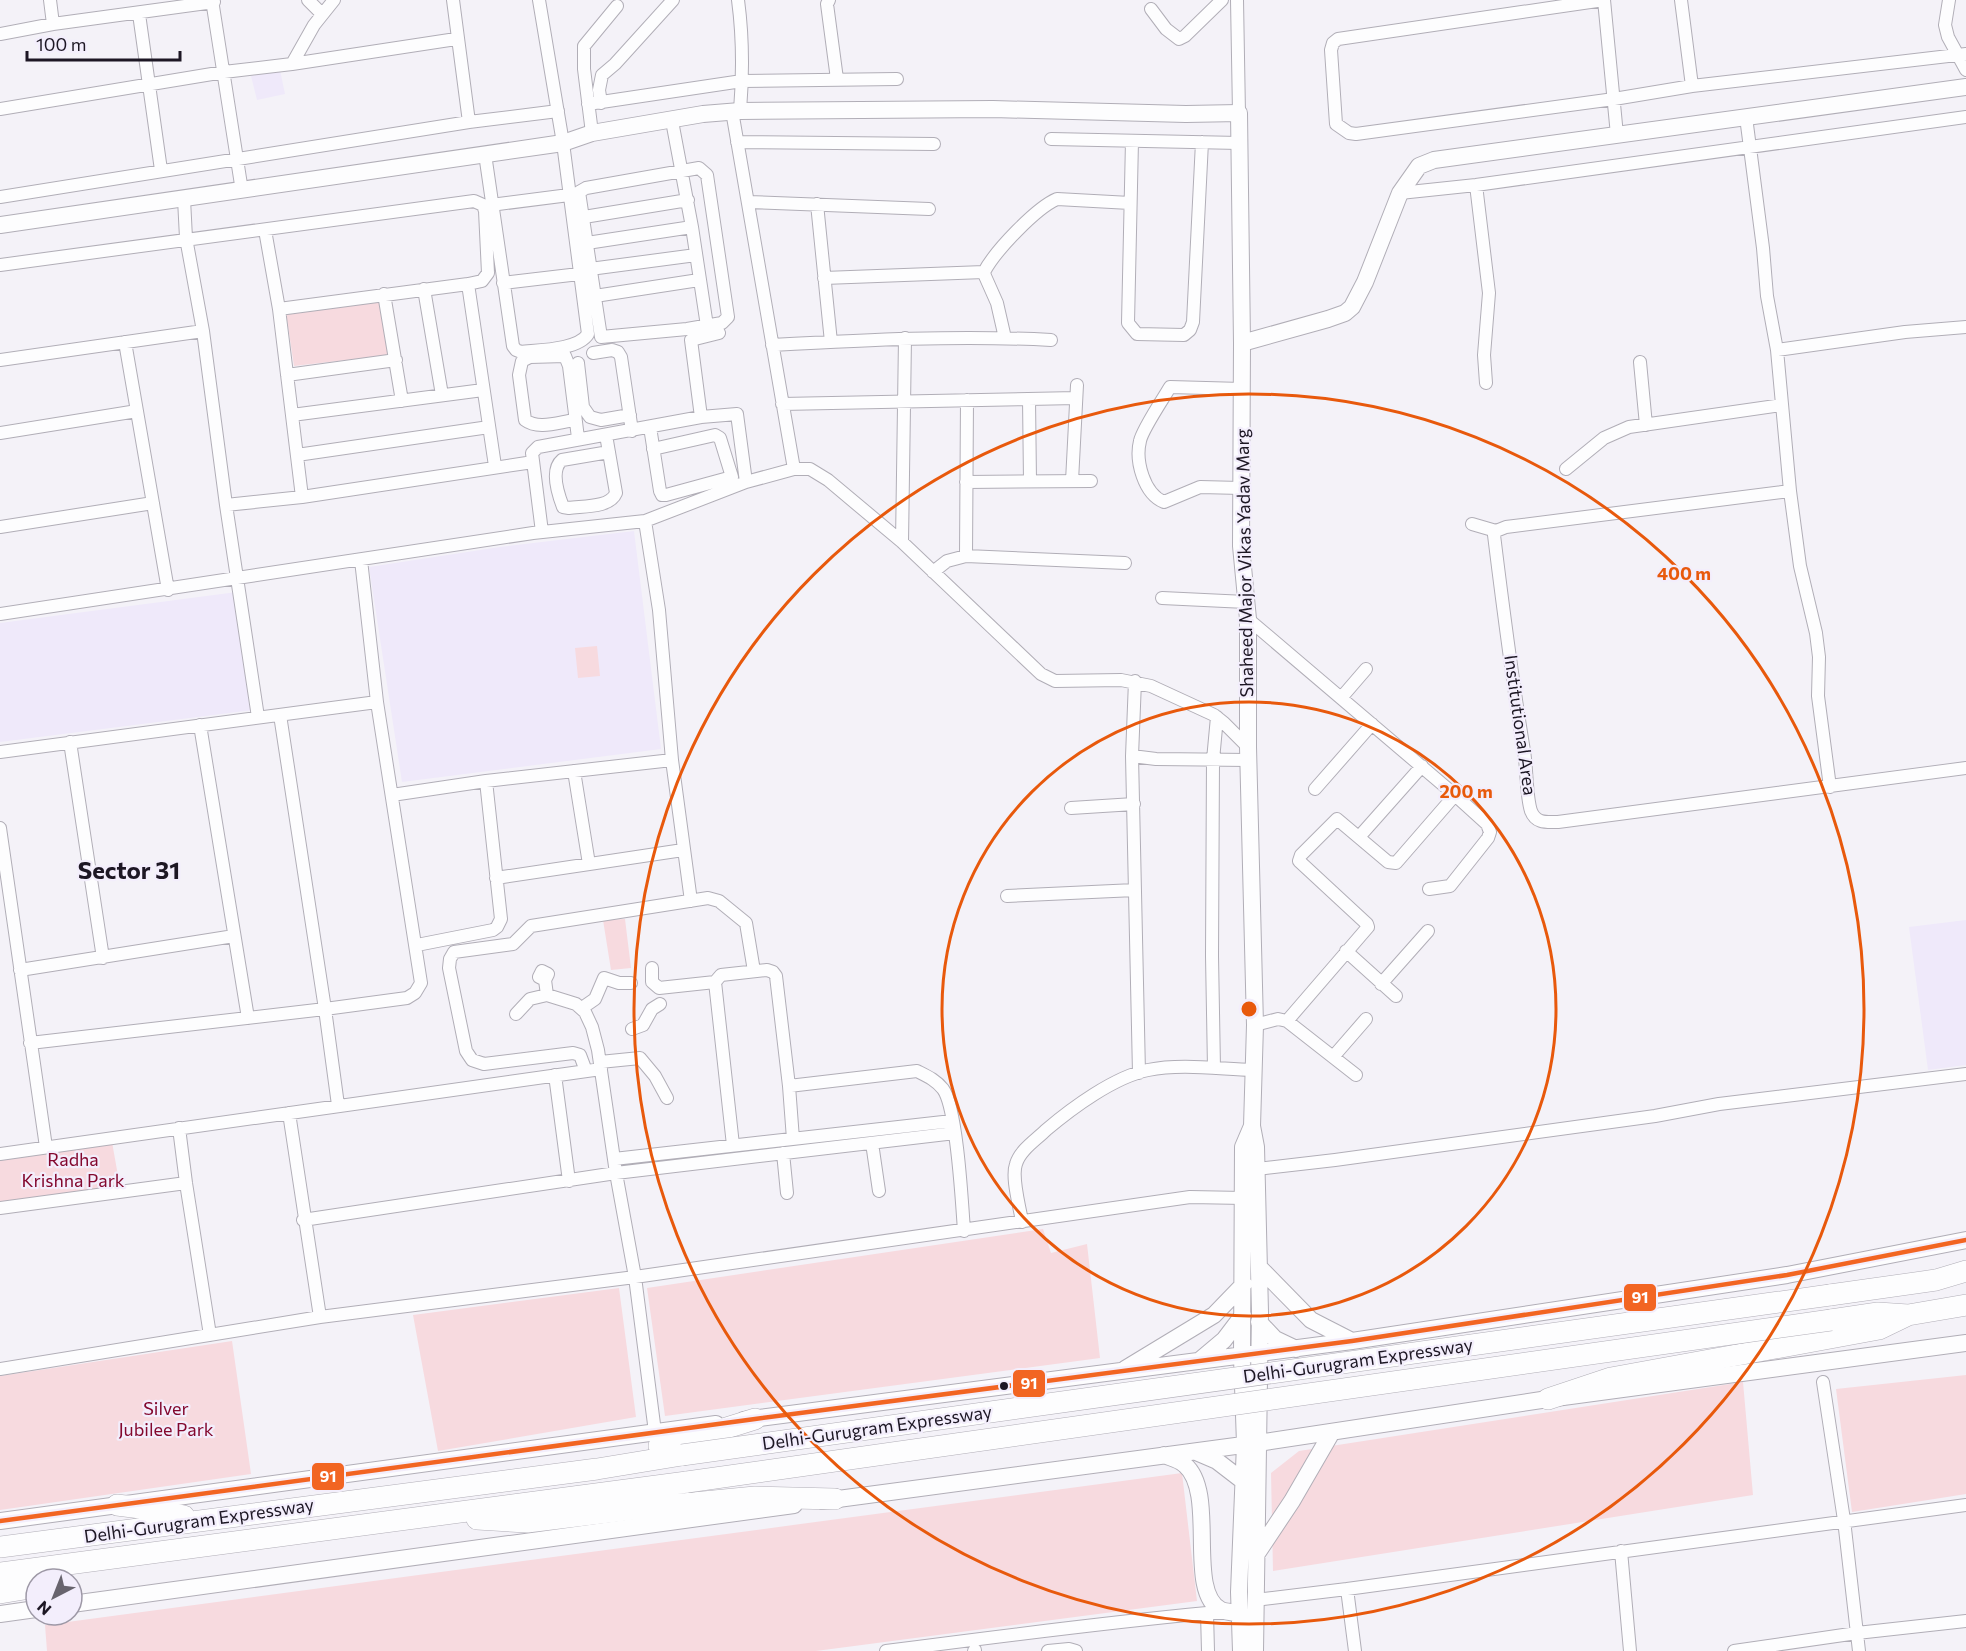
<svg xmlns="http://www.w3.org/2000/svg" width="1966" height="1651" font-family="Commissioner,sans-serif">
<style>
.built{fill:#efe9fa}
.green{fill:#f7dadf}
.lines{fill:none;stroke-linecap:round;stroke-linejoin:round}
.street-casing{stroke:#b1aeb7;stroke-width:14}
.secondary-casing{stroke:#b1aeb7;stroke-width:18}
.highway-casing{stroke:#b1aeb7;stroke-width:22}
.street{stroke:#fdfdfe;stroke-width:12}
.secondary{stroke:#fdfdfe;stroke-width:16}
.highway{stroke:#fdfdfe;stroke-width:21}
.highway-bridge-casing{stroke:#b1aeb7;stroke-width:22;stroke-linecap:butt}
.highway-bridge{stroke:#fdfdfe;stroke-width:21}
.bus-1-casing{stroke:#f3eefc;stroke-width:9}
.bus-1{stroke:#f26522;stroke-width:4.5}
.ring{fill:none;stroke:#e8590c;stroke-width:3}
.bus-dot{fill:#1d1724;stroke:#f3eefc;stroke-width:2}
.labels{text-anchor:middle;stroke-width:4.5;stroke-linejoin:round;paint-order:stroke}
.street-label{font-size:18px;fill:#1d1724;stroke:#f3eefc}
.park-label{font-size:18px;fill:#83082e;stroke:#f3eefc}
.district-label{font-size:24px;font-weight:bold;fill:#1d1724;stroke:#f3eefc}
.centre{fill:#e8590c;stroke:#f3eefc;stroke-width:3}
.ring-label{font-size:18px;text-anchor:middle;font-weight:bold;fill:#e8590c;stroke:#f3eefc;stroke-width:4.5;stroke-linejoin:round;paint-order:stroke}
.line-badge{stroke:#f3eefc;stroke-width:2}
.badge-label{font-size:16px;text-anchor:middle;font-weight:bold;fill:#fff}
</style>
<rect width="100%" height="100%" fill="#f4f2f8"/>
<!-- built -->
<path class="built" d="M280,70L285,94L257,100L251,76Z
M634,531L661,749L402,782L369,567L500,547Z
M237,592L253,710L0,742V623Z
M1966,920V1065L1928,1070L1909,927Z"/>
<!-- green -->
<path class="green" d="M381,300L390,355L294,366L286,313Z
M597,646L600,676L578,678L575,648Z
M625,919L631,968L611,970L603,920Z
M112,1142L120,1187L0,1202V1157Z
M1043,1229L1051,1253L1087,1244L1100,1358L665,1416L647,1288Z
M619,1288L636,1417L438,1451L413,1315Z
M232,1341L251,1474L0,1510V1376Z
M1966,1375V1494L1852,1512L1836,1389Z
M1743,1382L1753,1495L1273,1571L1271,1473L1299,1451Z
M1182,1473L1197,1601L816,1651H47L45,1625Z"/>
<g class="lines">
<defs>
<path id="street" d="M50,0L53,24
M212,0L242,191
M308,0L322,14
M453,0L469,122
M738,0C743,37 743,74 740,111
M829,0L827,4L837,79
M1237,0L1239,113
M1604,0L1338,39L1333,43L1331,50L1336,124L1349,133L1356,134L1614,99L1692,86L1966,54
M1604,0L1617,135
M1681,0L1692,86
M1949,0L1945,25L1948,37L1966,70
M1151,9L1166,29L1179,39L1185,36L1222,0
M139,14L161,170
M0,34L53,24L214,2
M292,64L314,25L334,0
M601,103L599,90L602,75L615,64L673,0
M588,104L742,81L897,79
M0,109L224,72L292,64L456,39
M732,111L794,469
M1746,117L1763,248L1767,296L1777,350L1790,491L1800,566L1816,633L1819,657L1818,696L1830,787
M672,121L692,227L707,326
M592,133L584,69V46L617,6
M1051,139L1239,143
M1132,141L1128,323L1137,334L1184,335L1190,330L1193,322L1202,142
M737,142L934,144
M485,154L513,346L516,350L521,352C539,350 578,350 588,334L563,143L539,0
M699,168L707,175L728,317L722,323L687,329L601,337L579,192L586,188Z
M1476,185L1489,293L1484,355L1486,383
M1400,193L1476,185L1966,117
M0,197L469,122L558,111
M184,199L186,238L203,331L226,505L258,717
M748,202L929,209
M817,204L831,342
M491,205L569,195
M584,217L688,200
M265,230L279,309L302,497
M587,243L692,227
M0,265L474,201L483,205L485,211L488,273L482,281L468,284L279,309
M590,269L696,255
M824,278L984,272
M503,283L579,274
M468,284L495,466
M424,289L442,395
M384,294L402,401
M595,296L699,280
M1005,338L997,303L985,276L984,272C995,251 1036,208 1057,199L1130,203
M125,342L168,590
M772,345C865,340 958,335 1051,340
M1777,350L1905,332L1966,327
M593,353L612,350L618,352L621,357L632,431
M0,360L203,331
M1640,362L1646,425
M578,363L583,407L590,417L601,420L630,415
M287,375L396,360
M1029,399L1030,481
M782,404L1076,398
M292,415L483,390
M701,417L691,340L719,333
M575,420C559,422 538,430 525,420L519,375L522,361L530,357L565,356L569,366L578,438
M650,427L660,491L662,495H666L732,477L720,438L715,435L653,449
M0,433L137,411
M606,435L616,493C610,508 583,506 569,508L563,507C558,494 550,470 562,460L609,452
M297,455L489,427
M1566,469L1604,438L1629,427L1782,405
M1072,481L1077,385
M966,482L1091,481
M1241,488L1200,487L1164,502C1144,494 1135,461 1140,441C1142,430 1163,399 1170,387L1242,389
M1790,491L1506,527L1496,531L1494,535C1503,608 1512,679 1524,751C1527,768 1526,796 1531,811C1536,824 1547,822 1558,822L1966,768
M226,505L302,497L533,462
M645,521L659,610L672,760L691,901
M1472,524L1496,531
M0,527L153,503
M542,532L532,453L538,447L701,417L737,414L746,482
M902,542L905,338
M966,556L967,400
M933,572L947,561L966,556L1125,563
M1162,598L1246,602
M0,614L533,533L645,521L746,482L794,469H810L828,480L902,542L1041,674L1055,681L1121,680L1151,686L1214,715L1224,723L1248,747
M1248,619L1455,795L1487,824L1490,832L1488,838L1450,886L1429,889
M1135,681L1132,756L1139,1073
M1341,698L1366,669
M280,715L325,1009L338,1105
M200,725L248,1018
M70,742L103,958
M0,752L377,702
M1132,756L1156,759L1248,760
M574,771L589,864
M1315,789L1372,724
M392,795L486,781L672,760
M1071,808L1134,804
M0,828L46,1147
M1359,837L1422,766
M496,878L683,850
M1007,896L1135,890
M417,945L493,930L497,927L501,919L486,781
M1346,951L1396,996
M652,968V982L659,988L715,982
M20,970L234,936
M545,980L539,977L542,971L548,974L545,980L547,995
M1381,984L1428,931
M582,1008L595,999L604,978L619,983H631
M516,1014L530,999L547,995L576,1004L585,1012L592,1027L598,1050L616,1173L635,1277L655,1432
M1287,1021L1368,927L1367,924L1299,861L1301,855L1337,819L1388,862L1396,863L1455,795
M1255,1025L1278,1019L1287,1021L1356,1075
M632,1029L643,1025L652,1009L660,1004
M30,1043L325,1009L407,998L415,993L421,983L377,702L361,560
M1333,1057L1366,1019
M600,1062L640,1058L655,1076L667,1098
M1214,1068L1212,956L1213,760L1217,717
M586,1071L580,1055L573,1053L484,1064L472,1060L466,1051L449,968L450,959L454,952L513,944L531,926L708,898L719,901L746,923L754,971
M555,1075L569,1181
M789,1086L917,1071C927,1076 936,1080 943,1089C957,1108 962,1203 964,1231
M289,1113L320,1317
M179,1128L186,1183L210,1335
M872,1143L879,1191
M733,1145L715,982L721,975L767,970L773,972L776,976L789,1086L793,1139
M783,1153L787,1193
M0,1154L601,1069
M614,1159L952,1121
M1257,1169L1335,1160L1655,1116L1719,1104L1966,1074
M0,1208L186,1183
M303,1220L616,1173L955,1133
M1022,1222C1020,1207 1011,1178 1016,1164C1020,1150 1036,1140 1046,1130C1072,1108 1114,1077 1148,1070C1181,1063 1219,1069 1253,1070
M0,1369L320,1317L635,1277L1190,1197L1244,1198
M1823,1382L1844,1520L1859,1651
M1621,1551L1630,1651
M1347,1589L1355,1651
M1255,1600L1347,1589L1966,1505
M1207,1613L1208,1651
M886,1651C993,1637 1100,1623 1207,1613H1229
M974,1651L975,1650
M1048,1651L1069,1649L1076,1651
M1734,1651L1857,1633L1966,1621"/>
<path id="secondary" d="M0,225L563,143L592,133L703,114L740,111L993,109L1186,114L1239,113L1242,343L1241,546L1248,619V747L1255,1025L1252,1126L1256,1147L1260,1312L1255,1651
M1242,343L1328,319L1345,313L1352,307L1365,282L1400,193L1419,166L1434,160L1966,87
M1259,1267L1311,1320L1352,1341
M1259,1322L1275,1339L1296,1349
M1199,1361L1224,1340L1243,1315
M1125,1369L1214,1315L1244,1284
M744,1420L1352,1341L1787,1275L1966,1240
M1196,1452L1217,1461L1243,1481
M1164,1455C1171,1458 1179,1459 1185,1465C1218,1493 1185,1592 1221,1610C1226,1612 1234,1612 1239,1614
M823,1501L1258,1443L1548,1399L1966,1343
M0,1521L716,1424
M1256,1555L1292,1501L1332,1432
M72,1604L794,1505
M0,1614L36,1609
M1241,1651L1239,1592L1245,1444L1242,1357L1243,1147L1252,1126"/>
<path id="highway" d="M1830,1295L1936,1280L1966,1271
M1831,1320L1878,1313L1908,1315L1966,1305
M1548,1399L1611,1378L1879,1329L1908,1315
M659,1446L685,1441L755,1419
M117,1505L149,1509L184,1516
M477,1519L527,1522L642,1508L755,1497L835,1499
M0,1547L597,1469L682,1455
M0,1573L687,1482
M0,1593L36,1587"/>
</defs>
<!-- street casing -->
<use href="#street" class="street-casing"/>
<!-- secondary casing -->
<use href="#secondary" class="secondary-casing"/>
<!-- highway casing -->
<use href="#highway" class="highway-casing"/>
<!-- street -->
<use href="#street" class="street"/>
<!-- secondary -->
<use href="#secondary" class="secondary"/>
<!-- highway -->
<use href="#highway" class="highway"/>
<defs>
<path id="highway-bridge" d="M682,1455L1830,1295
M687,1482L1831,1320"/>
</defs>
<!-- highway-bridge casing -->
<use href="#highway-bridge" class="highway-bridge-casing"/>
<!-- highway-bridge -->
<use href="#highway-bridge" class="highway-bridge"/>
<defs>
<path id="bus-1" d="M0,1521L755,1419L1352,1341L1787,1275L1966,1240"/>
</defs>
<!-- bus-1 casing -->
<use href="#bus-1" class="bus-1-casing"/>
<!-- bus-1 -->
<use href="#bus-1" class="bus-1"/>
</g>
<!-- distance rings -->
<g class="ring">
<circle cx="1249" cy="1009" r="307"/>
<circle cx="1249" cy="1009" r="615"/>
</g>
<!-- markers -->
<circle class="bus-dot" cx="1004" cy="1386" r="5"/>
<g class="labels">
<!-- street labels -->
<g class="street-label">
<text transform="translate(1245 563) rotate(-91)" y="6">Shaheed Major Vikas Yadav Marg</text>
<text transform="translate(1520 725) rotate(82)" y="6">Institutional Area</text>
<text transform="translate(1358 1361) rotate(-8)" y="6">Delhi-Gurugram Expressway</text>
<text transform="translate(877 1428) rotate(-8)" y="6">Delhi-Gurugram Expressway</text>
<text transform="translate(199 1521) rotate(-8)" y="6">Delhi-Gurugram Expressway</text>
</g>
<!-- park labels -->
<g class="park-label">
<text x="73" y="1166">Radha<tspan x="73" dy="21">Krishna Park</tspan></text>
<text x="166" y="1415">Silver<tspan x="166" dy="21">Jubilee Park</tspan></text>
</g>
<!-- district labels -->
<g class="district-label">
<text x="129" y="879">Sector 31</text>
</g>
</g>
<circle cx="1249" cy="1009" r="9" class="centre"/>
<g class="ring-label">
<text x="1684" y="580">400 m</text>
<text x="1466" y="798">200 m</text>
</g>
<g class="line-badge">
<rect x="1623" y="1283" width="34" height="29" rx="6" fill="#f26522"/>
<rect x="1012" y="1369" width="34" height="29" rx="6" fill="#f26522"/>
<rect x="311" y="1462" width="34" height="29" rx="6" fill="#f26522"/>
</g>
<g class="badge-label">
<text x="1640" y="1303">91</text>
<text x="1029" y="1389">91</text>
<text x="328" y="1482">91</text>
</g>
<!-- north arrow -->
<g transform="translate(54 1597) rotate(222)"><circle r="28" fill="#f3eefc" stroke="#9d98a6" stroke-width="1.5"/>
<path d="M0-4.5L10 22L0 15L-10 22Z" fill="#68646e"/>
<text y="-9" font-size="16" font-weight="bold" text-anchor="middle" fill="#1d1724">N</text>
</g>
<!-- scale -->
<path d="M27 51v9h153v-9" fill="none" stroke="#1d1724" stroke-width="3"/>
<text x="36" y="51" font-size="18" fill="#1d1724" stroke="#f3eefc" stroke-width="4.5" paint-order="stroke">100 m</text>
</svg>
